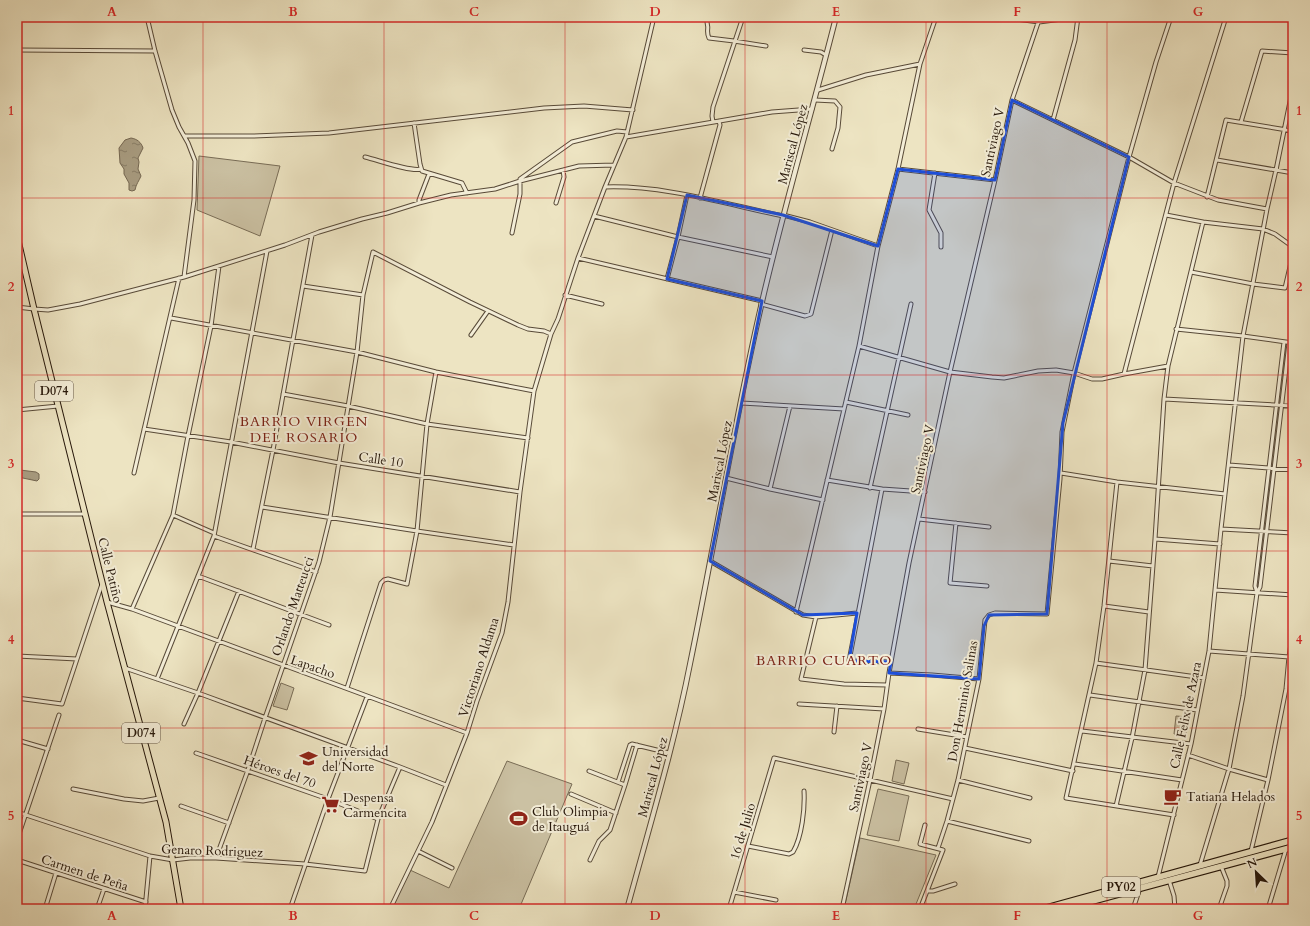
<svg xmlns="http://www.w3.org/2000/svg" width="1310" height="926" font-family="Cardo,serif">
<style>
.park{fill:url(#park-dots);stroke:#786c56}
.pitch{fill:#cbc1a3;stroke:#786c56}
.water{fill:url(#water-ripples);stroke:#756853}
.lines{fill:none;stroke-linecap:round;stroke-linejoin:round}
.minor-casing{stroke:#584a38;stroke-width:5}
.tertiary-casing{stroke:#584a38;stroke-width:6}
.primary-casing{stroke:#26170a;stroke-width:7}
.trunk-casing{stroke:#26170a;stroke-width:8}
.minor{stroke:#f3edd7;stroke-width:3}
.tertiary{stroke:#f3edd7;stroke-width:4}
.primary{stroke:#ede4c2;stroke-width:5}
.trunk{stroke:#ede4c2;stroke-width:5.5}
.marked{fill:#1d4ed8;fill-opacity:0.2;stroke:#1d4ed8;stroke-width:3;stroke-linejoin:round}
.grid{fill:none;stroke:#d62828;stroke-width:1;stroke-opacity:0.55}
.labels{text-anchor:middle;stroke-width:4;stroke-linejoin:round;paint-order:stroke}
.shield{fill:#f3edd7;stroke:#645748;stroke-width:1}
.shield-label{font-size:12px;font-weight:bold;fill:#26170a}
.street-label{font-size:13px;fill:#26170a;stroke:#f3edd7}
.poi-label{font-size:13px;fill:#26170a;stroke:#f3edd7;text-anchor:start}
.neighbourhood-label{font-size:14px;letter-spacing:1px;fill:#7a1f14;stroke:#f3edd7}
.neatline{fill:none;stroke:#d62828;stroke-width:1.5}
.grid-label{font-size:13px;text-anchor:middle;font-weight:bold;fill:#d62828}
</style>
<defs>
<pattern id="park-dots" width="8" height="8" patternUnits="userSpaceOnUse"><rect width="8" height="8" fill="#cbc1a3"/><path d="M2 2h.1M6 6h.1" fill="none" stroke="#aea58b" stroke-width="1.8" stroke-linecap="round"/></pattern>
<pattern id="water-ripples" width="26" height="14" patternUnits="userSpaceOnUse"><rect width="26" height="14" fill="#a99e83"/><path d="M2 4q2-2 4 0t4 0M15 11q2-2 4 0t4 0" fill="none" stroke="#898069"/></pattern>
</defs>
<rect width="100%" height="100%" fill="#ede4c2"/>
<filter id="stains"><feTurbulence type="fractalNoise" baseFrequency=".005" numOctaves="4"/><feColorMatrix values="0 0 0 0 .2 0 0 0 0 .09 0 0 0 0 .02 0 0 0 .5 -.17"/></filter>
<radialGradient id="worn" r=".72"><stop offset=".6" stop-color="#630" stop-opacity="0"/><stop offset="1" stop-color="#630" stop-opacity=".3"/></radialGradient>
<!-- park -->
<path class="park" d="M1176,716L1188,717L1186,736L1174,734Z"/>
<!-- pitch -->
<path class="pitch" d="M199,156L280,166L260,236L197,210Z
M281,683L294,688L287,710L273,706Z
M896,760L909,763L904,784L892,781Z
M507,761L572,784L519,909H390L410,870L449,888Z
M878,789L909,796L899,841L867,835Z
M860,838L936,855L914,909H844Z"/>
<!-- water -->
<path class="water" d="M131,138C137,139 141,142 143,148L138,158L139,162L138,169L141,176C139,181 136,184 135,190L132,191L129,190V183L124,174V169L120,163L119,148L125,140Z
M20,470L36,472L39,474V479L37,481L18,477L17,473Z"/>
<g class="lines">
<defs>
<path id="minor" d="M147,17L155,51L172,110L179,127L188,143L195,161L194,200L184,277
M705,17C711,27 705,30 709,38L734,41L766,46
M1001,17L1039,22L1077,17
M17,50L155,51
M804,50L821,52L826,55
M818,90L866,75L920,64
M815,100L835,101L840,107L838,128L832,149
M1012,100L1129,157L1174,183L1218,200L1267,209
M1053,120L1075,40L1078,17
M713,122L712,116L713,107L743,17
M1241,122L1262,51L1293,53
M414,123L420,164L422,171L462,183L467,193
M185,136H254L329,133L544,108L584,106L633,110
M626,137L772,112L812,109
M365,157C378,160 410,172 421,169
M1217,160L1293,173
M898,169L995,180
M935,173L929,210L941,233V247
M605,187C664,185 725,204 783,216
M1207,197L1226,120L1293,131
M700,198L720,125L719,121
M419,203V200L429,174
M556,203L564,177L563,170
M783,215L810,222L878,246
M1166,215L1203,222L1263,229L1275,234L1293,247
M594,216L678,237L773,257
M512,233L520,194V179L572,142L617,131L627,132
M578,258L762,301
M1191,272L1253,284L1285,288L1293,254
M667,279L678,237L687,195
M303,286L363,295
M565,295L602,304
M761,304L805,316L811,314L832,230
M17,307L34,309L48,310L80,304L184,277L285,245L319,232L362,219L387,213L419,203L451,195L495,189L520,181L579,166L614,165
M171,318L357,352L436,372L534,391
M1176,329L1243,336L1293,343
M471,335L488,311
M1284,342L1255,586L1257,593L1260,587L1289,343
M859,346L950,372L992,377L1004,378L1038,371L1056,370L1074,373L1092,379H1102L1124,374L1168,366
M1124,374L1174,183L1226,17
M283,394L348,406L427,424L528,438
M1164,399L1293,406
M846,402L908,415
M741,403L844,409
M17,410L58,406
M144,429L231,442L339,463L520,492
M1229,465L1293,470
M134,473L179,278
M1061,473L1117,482L1225,494
M726,478L770,489L823,500
M827,480L882,489L925,492
M1117,482L1104,606L1096,663L1066,798L1174,815
M870,488L911,304
M770,489L790,406
M882,489L849,661L891,662
M262,507L417,531L514,545
M17,514H85
M173,515L214,533
M919,519L989,527
M956,523L950,583L987,586
M1221,529L1293,533
M214,536L267,251
M1155,539L1220,544
M253,549L273,450L312,235
M710,561L803,615L816,617L857,613
M1109,561L1153,566
M198,576L329,625
M1215,590L1293,595
M107,602L132,609L467,733
M1104,606L1149,612
M132,609L173,515L188,436L211,326L219,266
M796,612L859,346L878,246L898,169L920,64L936,17
M816,617L801,679L844,684L887,685
M1209,651L1289,657
M17,656L77,659
M1096,663L1204,678
M125,668L198,693L400,767L446,785
M889,673L932,675L979,679
M157,679L214,536L316,572
M347,688L381,583L384,580L388,579L407,584L417,531L427,424L436,372
M1090,695L1197,710
M17,698L62,704L102,584
M799,704L884,709
M184,724L198,693L239,591
M918,729L967,737
M1082,731L1191,744
M834,732L837,706
M17,740L48,749
M965,748L1073,771
M196,753L328,799L378,819
M1188,755L1229,769L1268,780
M1075,764L1182,780
M589,771L625,785
M958,780L1030,798
M618,782L630,745L632,744L669,753
M73,789L124,799L143,801L159,798
M571,794L616,813
M181,806L229,823
M1116,806L1132,738L1145,670L1155,539L1164,399L1168,366L1203,222
M17,812L150,856L173,860L190,858H216L305,864L365,871L378,819L400,767
M947,821L1029,841
M17,840L59,715
M748,846L789,854L793,852C802,837 805,808 804,791
M938,848L947,821L958,780L979,679L985,620L989,615L995,613L1047,614L1060,479L1062,432L1074,373L1129,157L1156,62L1171,17
M418,851L452,868
M1251,851L1268,780L1286,689L1289,657L1293,630
M216,858L248,770L265,718L319,562L330,517L357,352L363,295L373,252L470,302L518,325L528,329L544,331L551,334
M17,860L146,902
M590,860L599,841L610,830L625,785L637,745
M1200,865L1229,769L1243,696L1257,593
M1158,877L1191,744L1209,651L1221,529L1243,336L1267,209L1276,170L1293,87
M1169,880L1174,896L1175,909
M928,891H933L955,884
M734,892L776,900
M45,909L56,873
M97,909L104,889
M145,909L150,856
M290,909L328,799L367,697
M390,909L432,822L467,733L477,701L502,633L508,602L520,492L534,391L551,334L558,319L578,258L605,187L626,137L654,17
M729,909L774,758L953,799
M842,909L870,780L884,709L889,673L909,563L950,372L995,180L1012,100L1040,17
M920,909L943,850L920,844L925,825
M1083,909L1084,903
M1133,909L1140,888
M1219,909L1227,886V881L1221,866
M1268,909L1286,849"/>
<path id="tertiary" d="M627,909C649,828 674,746 690,664C715,543 734,422 762,302C784,207 812,112 836,17"/>
<path id="primary" d="M17,236L34,309L107,602L166,822L181,909"/>
<path id="trunk" d="M1043,909L1293,840
M1063,909L1293,847"/>
</defs>
<!-- minor casing -->
<use href="#minor" class="minor-casing"/>
<!-- tertiary casing -->
<use href="#tertiary" class="tertiary-casing"/>
<!-- primary casing -->
<use href="#primary" class="primary-casing"/>
<!-- trunk casing -->
<use href="#trunk" class="trunk-casing"/>
<!-- minor -->
<use href="#minor" class="minor"/>
<!-- tertiary -->
<use href="#tertiary" class="tertiary"/>
<!-- primary -->
<use href="#primary" class="primary"/>
<!-- trunk -->
<use href="#trunk" class="trunk"/>
</g>
<!-- marked area -->
<path class="marked" d="M1012,100L1129,157L1063,423L1047,614L989,615L984,626L979,679L889,673L891,662L849,661L857,613L803,615L710,561L762,301L667,279L687,195L783,215L878,246L898,169L995,180Z"/>
<!-- grid -->
<path class="grid" d="M203,17V909M384,17V909M565,17V909M745,17V909M926,17V909M1107,17V909M17,198H1293M17,375H1293M17,551H1293M17,728H1293"/>
<!-- icons -->
<defs>
<symbol id="university-bare" viewBox="-9 -9 18 18"><path d="M0-5L7-2L0 1L-7-2ZM-4 1L0 2.5L4 1V4Q0 6-4 4Z" fill="#8f2418" stroke="#f3edd7" stroke-width="2.5" paint-order="stroke"/></symbol>
<symbol id="cafe-bare" viewBox="-9 -9 18 18"><path d="M-5.5-4.5H6V0H3Q3 3.5 0 3.5H-2.5Q-5.5 3.5-5.5 0ZM3-3.2v2h1.7v-2ZM-6 4.5H4V6H-6Z" fill="#8f2418" stroke="#f3edd7" stroke-width="2.5" paint-order="stroke"/></symbol>
<symbol id="supermarket-bare" viewBox="-9 -9 18 18"><path d="M-6-5.5h2.5l.6 2H6L4.5 2H-2.5L-4.4-4H-6ZM-1.5 3.2a1.3 1.3 0 1 0 .1 0ZM3 3.2a1.3 1.3 0 1 0 .1 0Z" fill="#8f2418" stroke="#f3edd7" stroke-width="2.5" paint-order="stroke"/></symbol>
<symbol id="stadium-bare" viewBox="-9 -9 18 18"><path d="M0-5a6.5 5 0 1 0 0 10a6.5 5 0 1 0 0-10ZM-3.5-1.8h7v3.6h-7Z" fill="#8f2418" stroke="#f3edd7" stroke-width="2.5" paint-order="stroke"/></symbol>
</defs>
<g fill-rule="evenodd">
<use href="#university-bare" x="296" y="746" width="25" height="25"/>
<use href="#cafe-bare" x="1160" y="784" width="25" height="25"/>
<use href="#supermarket-bare" x="318" y="792" width="25" height="25"/>
<use href="#stadium-bare" x="506" y="806" width="25" height="25"/>
</g>
<g class="labels">
<!-- shield labels -->
<g class="shield">
<rect x="35" y="381" width="38" height="20" rx="3"/>
<rect x="122" y="723" width="38" height="20" rx="3"/>
<rect x="1102" y="877" width="38" height="20" rx="3"/>
</g>
<g class="shield-label">
<text x="54" y="395">D074</text>
<text x="141" y="737">D074</text>
<text x="1121" y="891">PY02</text>
</g>
<!-- street labels -->
<g class="street-label">
<text transform="translate(992 142) rotate(-78)" y="5">Santiviago V</text>
<text transform="translate(792 144) rotate(-75)" y="5">Mariscal López</text>
<text transform="translate(381 459) rotate(8)" y="5">Calle 10</text>
<text transform="translate(922 459) rotate(-78)" y="5">Santiviago V</text>
<text transform="translate(719 461) rotate(-79)" y="5">Mariscal López</text>
<text transform="translate(111 570) rotate(76)" y="5">Calle Patiño</text>
<text transform="translate(292 606) rotate(-71)" y="5">Orlando Matteucci</text>
<text transform="translate(313 666) rotate(19)" y="5">Lapacho</text>
<text transform="translate(478 667) rotate(-72)" y="5">Victoriano Aldama</text>
<text transform="translate(962 701) rotate(-80)" y="5">Don Herminio Salinas</text>
<text transform="translate(1185 715) rotate(-78)" y="5">Calle Felix de Azara</text>
<text transform="translate(280 771) rotate(19)" y="5">Héroes del 70</text>
<text transform="translate(652 777) rotate(-75)" y="5">Mariscal López</text>
<text transform="translate(860 777) rotate(-78)" y="5">Santiviago V</text>
<text transform="translate(742 831) rotate(-73)" y="5">16 de Julio</text>
<text transform="translate(212 850) rotate(2)" y="5">Genaro Rodriguez</text>
<text transform="translate(85 872) rotate(18)" y="5">Carmen de Peña</text>
</g>
<!-- poi labels -->
<g class="poi-label">
<text x="322" y="756">Universidad<tspan x="322" dy="15">del Norte</tspan></text>
<text x="1186" y="801">Tatiana Helados</text>
<text x="343" y="802">Despensa<tspan x="343" dy="15">Carmencita</tspan></text>
<text x="532" y="816">Club Olimpia<tspan x="532" dy="15">de Itauguá</tspan></text>
</g>
<!-- neighbourhood labels -->
<g class="neighbourhood-label">
<text x="304" y="426">BARRIO VIRGEN<tspan x="304" dy="16">DEL ROSARIO</tspan></text>
<text x="824" y="665">BARRIO CUARTO</text>
</g>
</g>
<!-- margin -->
<rect width="1310" height="926" fill="none" stroke="#ede4c2" stroke-width="44"/>
<!-- north arrow -->
<g transform="translate(1256 872) rotate(335)" stroke="#f3edd7" stroke-width="3" paint-order="stroke">
<path d="M0-3L7 15L0 10L-7 15Z" fill="#26170a"/>
<text y="-6" font-size="11" font-weight="bold" text-anchor="middle" fill="#26170a">N</text>
</g>
<rect x="22" y="22" width="1266" height="882" class="neatline"/>
<g class="grid-label">
<text x="112" y="16">A</text>
<text x="293" y="16">B</text>
<text x="474" y="16">C</text>
<text x="655" y="16">D</text>
<text x="836" y="16">E</text>
<text x="1017" y="16">F</text>
<text x="1198" y="16">G</text>
<text x="11" y="115">1</text>
<text x="1299" y="115">1</text>
<text x="11" y="291">2</text>
<text x="1299" y="291">2</text>
<text x="11" y="468">3</text>
<text x="1299" y="468">3</text>
<text x="11" y="644">4</text>
<text x="1299" y="644">4</text>
<text x="11" y="820">5</text>
<text x="1299" y="820">5</text>
<text x="112" y="920">A</text>
<text x="293" y="920">B</text>
<text x="474" y="920">C</text>
<text x="655" y="920">D</text>
<text x="836" y="920">E</text>
<text x="1017" y="920">F</text>
<text x="1198" y="920">G</text>
</g>
<rect width="100%" height="100%" filter="url(#stains)"/>
<rect width="100%" height="100%" fill="url(#worn)"/>
</svg>
